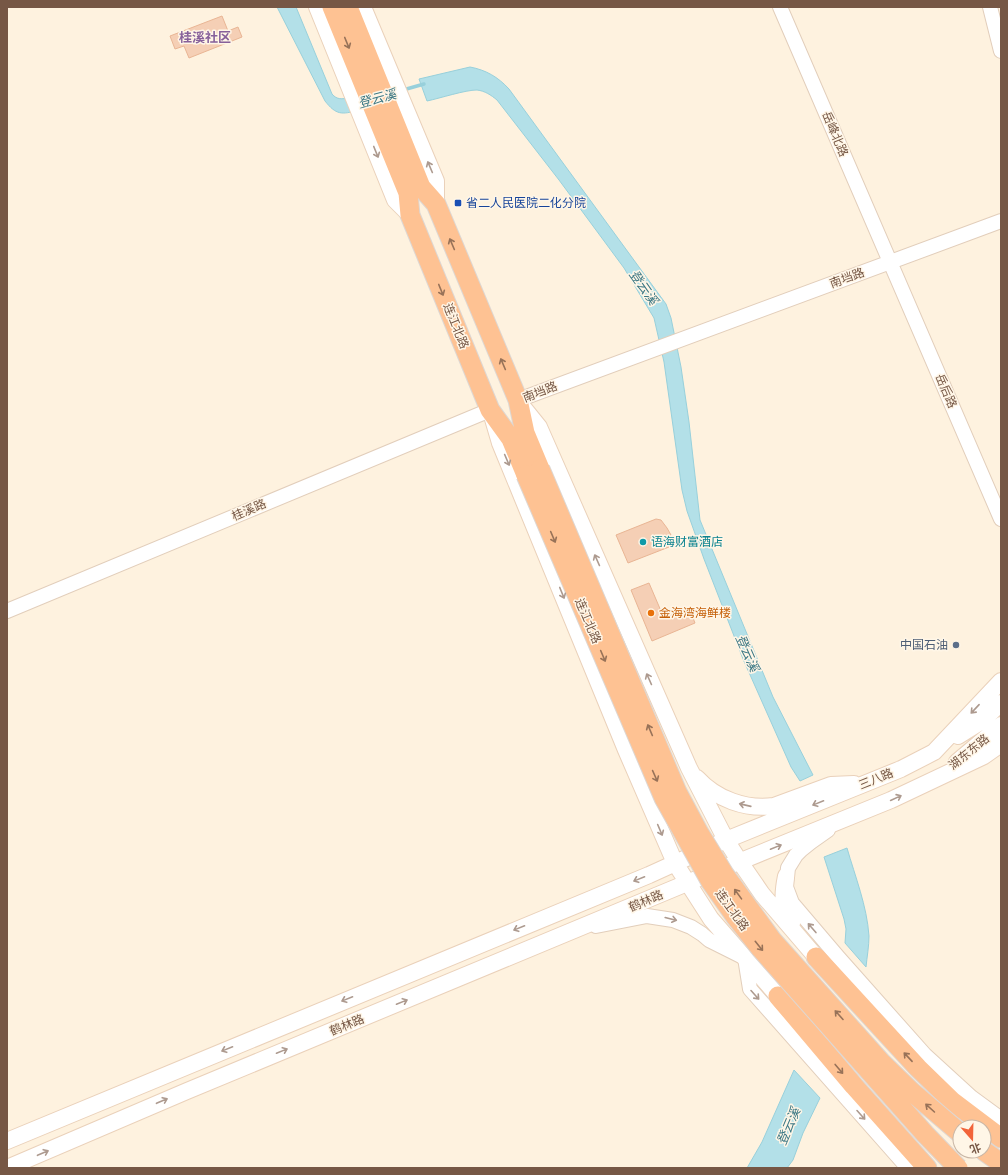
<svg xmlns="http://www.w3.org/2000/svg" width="1008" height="1175" font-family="'Source Sans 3','Noto Sans SC',sans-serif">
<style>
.water{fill:#b3e0e8;stroke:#98d0db}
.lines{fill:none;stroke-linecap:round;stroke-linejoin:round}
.stream{stroke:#98d0db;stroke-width:3.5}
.building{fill:#f5cfb5;stroke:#e9b594}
.tertiary-casing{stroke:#e2cebb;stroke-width:16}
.secondary-casing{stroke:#ead1ba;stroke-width:18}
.trunk-casing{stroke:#ded7d2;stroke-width:21}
.tertiary{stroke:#fff;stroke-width:14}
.secondary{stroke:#fff;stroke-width:16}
.trunk{stroke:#fec293;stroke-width:19}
.trunk-bridge-casing{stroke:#ded7d2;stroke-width:21;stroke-linecap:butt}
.trunk-bridge{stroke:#fec293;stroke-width:19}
.oneway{stroke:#987258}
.oneway2{stroke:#ad9a8f}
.transit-dot{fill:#1a4fb4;stroke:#fff6e7;stroke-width:1.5}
.culture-dot{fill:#0f9aa8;stroke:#fff6e7;stroke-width:1.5}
.food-dot{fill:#e8710a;stroke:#fff6e7;stroke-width:1.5}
.service-dot{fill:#5c6f8a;stroke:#fff6e7;stroke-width:1.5}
.labels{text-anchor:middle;stroke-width:3;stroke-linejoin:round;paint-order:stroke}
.street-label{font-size:12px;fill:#765745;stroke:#fff6e7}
.transit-label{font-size:12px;fill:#164399;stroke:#fff6e7;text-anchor:start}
.culture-label{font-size:12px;fill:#0d838f;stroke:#fff6e7;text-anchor:start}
.food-label{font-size:12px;fill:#c56008;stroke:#fff6e7;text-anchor:start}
.service-label{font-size:12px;fill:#4e5e75;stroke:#fff6e7;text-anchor:end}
.neighbourhood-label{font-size:13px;font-weight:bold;fill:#87609a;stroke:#fff6e7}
.water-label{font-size:13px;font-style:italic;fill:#3b7784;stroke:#fff6e7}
</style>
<rect width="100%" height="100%" fill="#fef2df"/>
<!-- water -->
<path class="water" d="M277,7H296L332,94C337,100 342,99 349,98L358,110C342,115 336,115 325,101Z
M470,67C486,70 498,77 509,89L666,304L671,318L681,367L689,422L700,520L773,697L813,775L800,781L791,767L743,659L704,559L687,511L682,490L664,362L654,318L624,268L559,180L497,100C491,95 485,91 477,90C465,90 441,98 427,101L419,79Z
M847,848C855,876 867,906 869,936C869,946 867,957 866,967L845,943L846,929L844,919L824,857Z
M794,1070L820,1098L803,1133L793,1160L787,1168H747L762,1142Z"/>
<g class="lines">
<!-- stream -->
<path class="stream" d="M403,90L424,84"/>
</g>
<!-- building -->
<path class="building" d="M222,16L228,31L238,27L242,37L189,58L184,46L175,49L170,36Z
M656,519L661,520L667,528L671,535L666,537L669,547L628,563L616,535Z
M649,583L664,618L689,608L695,623L652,641L631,590Z"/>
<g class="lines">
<defs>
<path id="tertiary" d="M780,7L1001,519
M990,7L1001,51
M518,400L1001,221
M7,611L490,410
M828,830L811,842L801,850L796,855L788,868L786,887L792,903L838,957L925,1055L971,1097L1001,1119
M596,926L647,916L673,920L691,927L702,934L709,940L745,958L750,989L908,1168"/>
<path id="secondary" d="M317,7L395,200L410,215
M363,7L436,181V204
M518,401L539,427L689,768L726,840L740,862L762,894L816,957
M493,419L500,443L626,750L675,863L711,919L778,996
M958,736L982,721L1001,703
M957,762L1001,725
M697,778C716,799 746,810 774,806L831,785L854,784
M786,876C782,896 782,905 792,923
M7,1141L649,875L726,840L901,769L934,752L1001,681
M7,1168L187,1091L687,883L891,800L984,756L1001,744"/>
<path id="trunk" d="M332,7L408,193L410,215L490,410L511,439L526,475
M348,7L421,187L436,204L518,400L525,433L540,469
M816,957L918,1068L952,1101L1001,1138
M778,996L854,1086L927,1168
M984,1151L1001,1163"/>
</defs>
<!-- tertiary casing -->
<use href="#tertiary" class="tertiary-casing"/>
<!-- secondary casing -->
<use href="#secondary" class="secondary-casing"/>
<!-- trunk casing -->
<use href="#trunk" class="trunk-casing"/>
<!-- tertiary -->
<use href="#tertiary" class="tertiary"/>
<!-- secondary -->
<use href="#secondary" class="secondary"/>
<!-- trunk -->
<use href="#trunk" class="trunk"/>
<defs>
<path id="trunk-bridge" d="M540,469L677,792L699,833L724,874L772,940L881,1062L912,1092L960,1133
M526,475L664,798L711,882L735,916L761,949L925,1134L958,1168"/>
</defs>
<!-- trunk-bridge casing -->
<use href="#trunk-bridge" class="trunk-bridge-casing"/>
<!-- trunk-bridge -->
<use href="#trunk-bridge" class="trunk-bridge"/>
</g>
<!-- one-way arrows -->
<defs><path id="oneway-shaft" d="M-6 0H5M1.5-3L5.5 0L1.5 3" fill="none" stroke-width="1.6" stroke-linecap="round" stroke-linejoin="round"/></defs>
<g class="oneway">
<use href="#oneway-shaft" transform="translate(347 43) rotate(68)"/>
<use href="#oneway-shaft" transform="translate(452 244) rotate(-113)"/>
<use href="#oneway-shaft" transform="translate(441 290) rotate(68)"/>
<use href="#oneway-shaft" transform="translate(503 364) rotate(-113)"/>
<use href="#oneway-shaft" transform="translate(553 537) rotate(67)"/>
<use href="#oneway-shaft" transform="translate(603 656) rotate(67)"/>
<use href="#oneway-shaft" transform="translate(650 730) rotate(-113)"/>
<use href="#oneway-shaft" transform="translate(655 776) rotate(66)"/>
<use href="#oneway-shaft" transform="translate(738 894) rotate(-126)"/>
<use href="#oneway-shaft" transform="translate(759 946) rotate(51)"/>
<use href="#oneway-shaft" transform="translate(839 1015) rotate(-132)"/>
<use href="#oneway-shaft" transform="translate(908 1057) rotate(-133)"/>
<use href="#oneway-shaft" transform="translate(839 1069) rotate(50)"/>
<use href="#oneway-shaft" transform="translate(930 1108) rotate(-138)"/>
</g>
<g class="oneway2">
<use href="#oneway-shaft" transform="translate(376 152) rotate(68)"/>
<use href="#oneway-shaft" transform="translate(430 167) rotate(-113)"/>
<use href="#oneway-shaft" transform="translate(507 460) rotate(67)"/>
<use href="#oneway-shaft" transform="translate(597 560) rotate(-114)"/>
<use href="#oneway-shaft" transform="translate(562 593) rotate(68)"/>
<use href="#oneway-shaft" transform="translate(649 679) rotate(-114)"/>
<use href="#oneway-shaft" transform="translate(975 709) rotate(133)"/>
<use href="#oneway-shaft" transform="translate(896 798) rotate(-25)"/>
<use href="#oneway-shaft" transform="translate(818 803) rotate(158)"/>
<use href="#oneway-shaft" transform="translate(745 805) rotate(-167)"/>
<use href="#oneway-shaft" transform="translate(660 830) rotate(67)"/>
<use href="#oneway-shaft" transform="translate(776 847) rotate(-22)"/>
<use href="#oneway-shaft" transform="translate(639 879) rotate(158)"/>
<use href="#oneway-shaft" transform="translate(671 919) rotate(14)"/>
<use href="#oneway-shaft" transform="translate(519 928) rotate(158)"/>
<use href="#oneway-shaft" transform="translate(812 928) rotate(-131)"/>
<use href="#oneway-shaft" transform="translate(755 995) rotate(48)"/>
<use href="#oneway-shaft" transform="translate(347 999) rotate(158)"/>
<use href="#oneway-shaft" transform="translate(402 1002) rotate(-22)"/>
<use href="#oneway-shaft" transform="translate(227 1049) rotate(158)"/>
<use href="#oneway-shaft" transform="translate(282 1051) rotate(-22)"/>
<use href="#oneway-shaft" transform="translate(162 1101) rotate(-23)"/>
<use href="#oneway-shaft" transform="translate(861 1115) rotate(48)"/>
<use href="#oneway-shaft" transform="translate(43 1153) rotate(-23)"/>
</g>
<!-- markers -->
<rect class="transit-dot" x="454" y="199" width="8" height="8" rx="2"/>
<circle class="culture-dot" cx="643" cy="542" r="4"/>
<circle class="food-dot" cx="651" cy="613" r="4"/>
<circle class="service-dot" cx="956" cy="645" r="4"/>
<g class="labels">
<!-- street labels -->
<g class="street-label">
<text transform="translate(835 134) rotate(67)" y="4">岳峰北路</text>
<text transform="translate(847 278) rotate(-20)" y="4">南垱路</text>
<text transform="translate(456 326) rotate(68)" y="4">连江北路</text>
<text transform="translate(946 391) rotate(67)" y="4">岳后路</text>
<text transform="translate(540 392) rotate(-21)" y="4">南垱路</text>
<text transform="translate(249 510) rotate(-23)" y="4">桂溪路</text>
<text transform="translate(588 621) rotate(67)" y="4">连江北路</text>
<text transform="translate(969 752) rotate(-39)" y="4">湖东东路</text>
<text transform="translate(876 779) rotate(-22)" y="4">三八路</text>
<text transform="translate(646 901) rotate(-23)" y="4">鹤林路</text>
<text transform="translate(732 910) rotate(54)" y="4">连江北路</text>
<text transform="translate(347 1025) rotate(-22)" y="4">鹤林路</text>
</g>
<!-- transit labels -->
<g class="transit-label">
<text x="466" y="207">省二人民医院二化分院</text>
</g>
<!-- culture labels -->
<g class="culture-label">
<text x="651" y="546">语海财富酒店</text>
</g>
<!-- food labels -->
<g class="food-label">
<text x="659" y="617">金海湾海鲜楼</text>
</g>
<!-- service labels -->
<g class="service-label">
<text x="948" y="649">中国石油</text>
</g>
<!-- neighbourhood labels -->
<g class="neighbourhood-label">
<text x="205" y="42">桂溪社区</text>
</g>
<!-- water labels -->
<g class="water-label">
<text transform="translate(377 98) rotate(-15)" y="5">登云溪</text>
<text transform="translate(644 287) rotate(55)" y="5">登云溪</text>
<text transform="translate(748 653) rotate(66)" y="5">登云溪</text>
<text transform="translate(788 1126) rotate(-67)" y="5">登云溪</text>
</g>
</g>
<!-- border -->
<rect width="1008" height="1175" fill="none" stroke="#765745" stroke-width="16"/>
<!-- north arrow -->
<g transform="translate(972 1139) rotate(160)"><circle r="19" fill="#fff6e7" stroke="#c8b6a6"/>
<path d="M0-3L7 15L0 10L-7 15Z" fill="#f2643a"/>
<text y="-6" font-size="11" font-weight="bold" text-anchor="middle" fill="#765745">北</text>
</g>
</svg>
